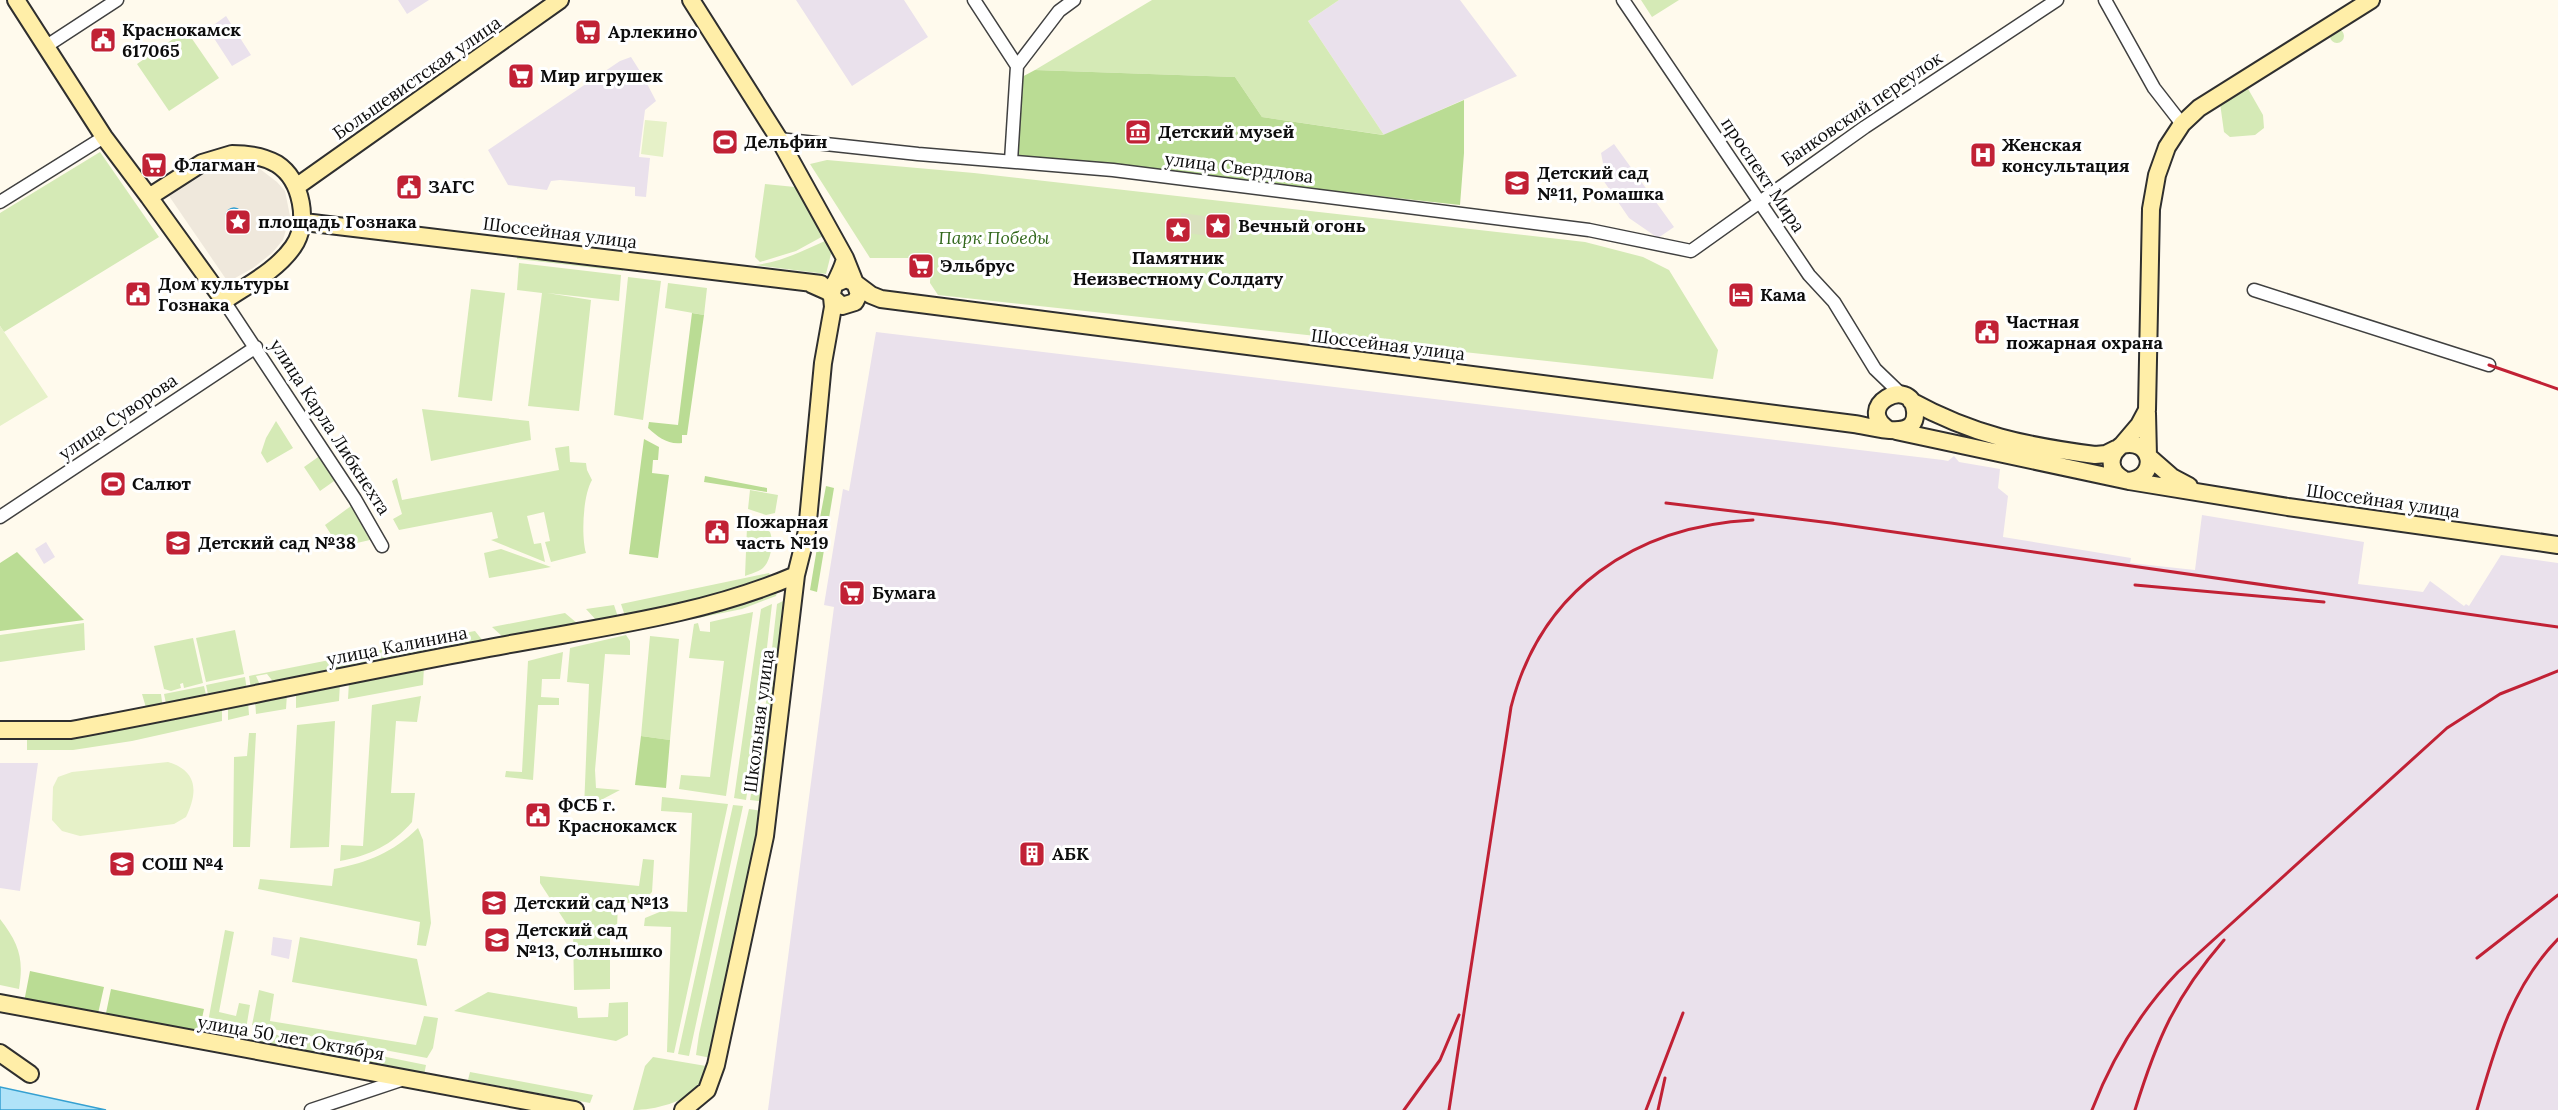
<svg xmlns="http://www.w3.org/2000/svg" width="2558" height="1110" font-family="Lora,serif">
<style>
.industrial{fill:#eae1ec}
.green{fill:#d5eab6}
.forest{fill:#badc94}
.cemetery{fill:#d9e1be}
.pitch{fill:#e6f1c8}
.plaza{fill:#efe8dc}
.water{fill:#b0e3f8;stroke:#35a0d1;stroke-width:1.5}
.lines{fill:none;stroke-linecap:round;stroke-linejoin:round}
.street-casing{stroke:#404040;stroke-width:15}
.secondary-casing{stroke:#2f2f2f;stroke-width:20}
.street{stroke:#fff;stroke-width:12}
.secondary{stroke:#ffeea8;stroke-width:16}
.rail{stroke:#c12135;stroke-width:3}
.labels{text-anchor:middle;stroke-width:6;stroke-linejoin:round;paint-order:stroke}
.poi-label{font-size:18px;font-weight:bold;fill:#0d0d0d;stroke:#fff;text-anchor:start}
.street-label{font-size:18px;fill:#0d0d0d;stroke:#fff}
.park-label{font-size:18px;font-style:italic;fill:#31671b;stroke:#fff}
</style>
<rect width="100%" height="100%" fill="#fffaed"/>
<!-- industrial -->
<path class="industrial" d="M398,0H429L407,14Z
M796,0H904L928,37L852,86Z
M1339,0H1460L1517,76L1384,135L1308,21Z
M226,16L251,55L232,66L208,29Z
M631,57L643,76L656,101L645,110L639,157L650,158L646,197L635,196V187L560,180L551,181L547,190L508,185L488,150L620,61Z
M1614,144L1674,227L1658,238L1629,218L1603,180L1606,178L1601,153Z
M876,332L1943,460L1948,461L1954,456L1959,462L2000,469L1998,488L2008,496L2003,537L2131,558L2130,563L2195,570L2202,515L2364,542L2358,584L2423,592L2430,581L2464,606L2466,604L2469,606L2501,555L2558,563V1110H768L834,607L824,605L843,489L849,491Z
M46,542L55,557L44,564L35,549Z
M0,763H38L20,891L0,888Z
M273,937L292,940L289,959L271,955Z"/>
<!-- green -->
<path class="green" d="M1152,0H1339L1308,21L1384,135L1262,117L1235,77L1035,70Z
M1641,0H1679L1652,17Z
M2330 36a7 7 0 1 1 14 0a7 7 0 1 1-14 0Z
M186,30L219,78L169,111L137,64Z
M2247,87L2263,115L2264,128L2255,135L2230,137L2224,132L2220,103Z
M100,152L159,237L4,332L0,326V213Z
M827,160L974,173L1585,242L1643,257L1669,270L1718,350L1713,379L938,295L930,283L931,258H870L810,164Z
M765,184L805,188L827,234L796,251L760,262L755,257Z
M829,239L831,254L826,274L755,265C782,262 805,250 829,239Z
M517,252L624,264L623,271L517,259Z
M519,263L621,275L619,301L547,293L591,300L579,411L528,406L542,293L517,290Z
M628,277L661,281L643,420L614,415Z
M668,283L707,288L704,315L665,308Z
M471,289L505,293L492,401L458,397Z
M422,409L529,421L531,440L431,461Z
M276,421L293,448L267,463L261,453L266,438Z
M569,446L570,462L586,463L587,470L592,480C583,495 581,536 586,553L551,562L545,542L550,541L544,512L527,516L534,544L541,543L545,562L491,540L498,538L492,512L399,530L393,519L402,514L392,481L397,478L402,500L559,470L555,448Z
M321,455L337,479L320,491L304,467Z
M750,490L778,495L775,513L766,515L748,509Z
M351,506L370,540L339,547L325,525Z
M747,527L764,528L770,532C774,541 771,561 763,568C758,572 750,574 745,576Z
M501,549L551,567L489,578L484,553Z
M769,573L771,577L731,593L625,616L621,604Z
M779,585L776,596L742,609L693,619V613Z
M785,600L766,802L750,800L766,702L777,604Z
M772,604L760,708L746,800L734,798L761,609Z
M614,605L618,617L597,621L586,609Z
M753,612L726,796L679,789L681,775L710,777L724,661L689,658L694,624L698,623L700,631L710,632V622Z
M565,613L578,624L504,638L492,627Z
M84,623L85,650L0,662V635Z
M235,630L244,674L206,682L196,638Z
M475,631L483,641L444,649L442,637Z
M626,635L630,641V655L605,654L595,770L596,788L620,790L584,809L589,684L567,682L570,648Z
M650,636L679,639L670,740L641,736Z
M193,638L203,683L184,688L183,683L180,684L181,688L171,691L164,689L154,646Z
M435,639L438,651L275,684L267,674L256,676L261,687L251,689L249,676Z
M563,652L560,679H542L541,697L559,698V705H538L533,780L505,777L506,771L522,772L528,661Z
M424,667L423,685L348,699L349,682Z
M245,677L247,691L209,699L206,685Z
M340,683L339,701L296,708V693Z
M204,686L207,699L167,708L164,694Z
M142,694H161L163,709L147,711Z
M287,694L286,709L256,714L255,700Z
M421,696L417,722L396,721L391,793H415L412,822C392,845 369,856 340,861L341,845L363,846L372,705Z
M248,701L249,715L228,720V705Z
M222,707V721L132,741L73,750H27V735Z
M335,721L329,847L290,848L297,725Z
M249,733H256L250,847H233L234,757L247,756Z
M662,797L728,804L674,1053L667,1052L671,927L644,926L645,918L662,911L687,912L692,813L661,811Z
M733,805L743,806L689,1056L678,1054Z
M749,809L763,811L711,1058L696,1055L699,1034Z
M418,828L423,840L431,923L426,946L417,945L420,922L258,889L260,879L332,886L334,869C369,862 392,853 418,828Z
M643,859L654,860L652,892L641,903H618L617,928H574L568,926L540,883V876L639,886Z
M0,919C19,944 24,958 19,989L0,985Z
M225,930L234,932L219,1012L236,1016L239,1003L250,1005L246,1029L208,1022Z
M573,930H610V989L574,990Z
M300,937L417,959L427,1006L292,982Z
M259,990L274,994L270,1021L416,1045L424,1016L438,1018L433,1048L427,1058L252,1025Z
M488,992L577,1007L578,1018L608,1017L609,1003L628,1002V1035L616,1041L454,1011Z
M253,1030L426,1065L424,1075L251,1040Z
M653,1057L706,1066C704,1072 703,1080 700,1085C686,1102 655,1110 633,1110L645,1066Z
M470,1072L593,1095L590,1103L468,1080Z"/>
<!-- forest -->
<path class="forest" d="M1035,70L1235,77L1262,117L1383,135L1464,100V153L1460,205L1015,156L1020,78Z
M692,313L704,315L687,435H682V443C668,445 658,437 648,428L649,422L678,425Z
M644,439L659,447L658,460H653L652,473L669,475L658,558L629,554Z
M705,476L767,488V492L704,482Z
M826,486L834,488L828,524L819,523Z
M818,542L825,544L817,592L810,590Z
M17,552L84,620L0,631V563Z
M641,736L670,740L666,788L635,785Z
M30,971L104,987L97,1018L24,1002Z
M111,989L204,1009L198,1037L105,1018Z"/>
<!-- cemetery -->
<path class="cemetery" d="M1181,213L1234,220L1232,239L1179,232Z"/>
<!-- pitch -->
<path class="pitch" d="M645,120L667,122L663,157L641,154Z
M0,326L48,397L0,426Z
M168,762C198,771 198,792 186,817L174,824L80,836L62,831L52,820L53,787L58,777L72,772Z"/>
<!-- plaza -->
<path class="plaza" d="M241,164L260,169L277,182L285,191L290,216L283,240L272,253L253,268L228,282L169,196L209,171L227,165Z"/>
<!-- water -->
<path class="water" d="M226 216a8 8 0 1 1 16 0a8 8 0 1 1-16 0Z
M0,1087L106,1110H0Z"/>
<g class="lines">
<defs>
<path id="street" d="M974,0L1017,66L1011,161
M1623,0L1809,275L1834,302L1875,369L1901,394
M2105,0L2154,88L2182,124
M45,47L117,0
M1017,66L1059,11L1074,0
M779,139L918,154L1113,170L1589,230L1691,251L1865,127L2057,0
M0,202L104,137
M2254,290L2489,365
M224,301L355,499L382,546
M0,517L256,347
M311,1110L404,1079"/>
<path id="secondary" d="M16,0L104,137L149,197
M691,0L779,139L845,258L855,283L871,295L881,299L1854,424C1871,426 1918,443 1915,411C1911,374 1852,407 1889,430
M232,154C248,154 263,156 277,164C302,180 310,223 293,247C276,271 249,284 224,301L149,197L202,163Z
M296,187L560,0
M304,222L821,284
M834,284L846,279L855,283L859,294L855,302L842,306L832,297C831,285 843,272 845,258
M1911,401C1973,435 2026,446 2095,455L2106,454L2116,449
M2147,413L2148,456L2172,477L2189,486
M1896,431L2129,481C2160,477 2152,437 2122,445C2108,455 2108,471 2123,479
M2122,445L2139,425L2147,410L2151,209L2157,175L2167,147L2182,124L2199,108L2371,0
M2129,481L2288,507L2558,545
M0,730H71C211,704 349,674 489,648C592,628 698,617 796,575
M0,1003L575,1110
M0,1053L30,1074
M683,1110L707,1090L716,1065L765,836L796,575L807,531L823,363L833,307L832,297L829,292L811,284"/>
</defs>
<!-- street casing -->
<use href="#street" class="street-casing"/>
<!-- secondary casing -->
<use href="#secondary" class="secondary-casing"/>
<!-- street -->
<use href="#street" class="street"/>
<!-- secondary -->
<use href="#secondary" class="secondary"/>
<!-- rail -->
<path class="rail" d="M2489,365L2558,389
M1666,503L1831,523L2558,627
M2135,585L2324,602
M2477,958L2558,895
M1404,1110L1440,1060L1459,1015
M1449,1110L1511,707C1541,589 1636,526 1753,520
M1646,1110L1683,1013
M1658,1110L1665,1078
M2092,1110C2112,1058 2139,1013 2178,972L2447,728L2500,694L2558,671
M2135,1110C2157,1039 2175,997 2224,940
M2477,1110C2495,1048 2511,987 2558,939"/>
</g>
<!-- icons -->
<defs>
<symbol id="supermarket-square" viewBox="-11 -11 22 22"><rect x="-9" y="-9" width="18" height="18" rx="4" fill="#c12135" stroke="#fff"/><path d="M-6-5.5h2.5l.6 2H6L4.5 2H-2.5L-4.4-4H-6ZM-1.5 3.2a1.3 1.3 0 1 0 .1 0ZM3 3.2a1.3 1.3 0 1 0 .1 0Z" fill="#fff"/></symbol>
<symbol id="civic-square" viewBox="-11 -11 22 22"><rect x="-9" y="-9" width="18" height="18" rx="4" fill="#c12135" stroke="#fff"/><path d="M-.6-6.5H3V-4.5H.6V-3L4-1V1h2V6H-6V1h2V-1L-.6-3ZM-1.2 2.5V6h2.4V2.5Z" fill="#fff"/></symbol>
<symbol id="museum-square" viewBox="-11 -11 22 22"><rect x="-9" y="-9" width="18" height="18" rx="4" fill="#c12135" stroke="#fff"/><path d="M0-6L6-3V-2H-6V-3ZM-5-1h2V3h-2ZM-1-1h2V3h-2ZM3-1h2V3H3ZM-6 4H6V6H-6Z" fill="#fff"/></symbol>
<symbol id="stadium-square" viewBox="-11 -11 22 22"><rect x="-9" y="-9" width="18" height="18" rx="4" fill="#c12135" stroke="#fff"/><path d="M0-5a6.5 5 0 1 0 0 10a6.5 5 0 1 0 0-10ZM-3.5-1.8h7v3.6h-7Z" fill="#fff"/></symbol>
<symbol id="hospital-square" viewBox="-11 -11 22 22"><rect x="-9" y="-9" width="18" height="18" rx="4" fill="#c12135" stroke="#fff"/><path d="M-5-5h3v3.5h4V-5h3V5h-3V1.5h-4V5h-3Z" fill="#fff"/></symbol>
<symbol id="school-square" viewBox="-11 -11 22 22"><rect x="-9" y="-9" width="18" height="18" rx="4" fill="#c12135" stroke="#fff"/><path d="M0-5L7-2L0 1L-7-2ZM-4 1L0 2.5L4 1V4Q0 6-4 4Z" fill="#fff"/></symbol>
<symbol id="sight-square" viewBox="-11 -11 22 22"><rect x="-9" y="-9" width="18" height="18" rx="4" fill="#c12135" stroke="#fff"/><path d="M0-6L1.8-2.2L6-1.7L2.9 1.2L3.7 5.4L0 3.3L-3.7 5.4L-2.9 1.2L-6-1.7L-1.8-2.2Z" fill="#fff"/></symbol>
<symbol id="hotel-square" viewBox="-11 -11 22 22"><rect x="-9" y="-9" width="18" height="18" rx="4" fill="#c12135" stroke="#fff"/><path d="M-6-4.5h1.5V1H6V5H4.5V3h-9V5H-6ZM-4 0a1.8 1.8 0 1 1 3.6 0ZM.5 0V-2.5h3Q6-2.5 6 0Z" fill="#fff"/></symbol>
<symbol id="building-square" viewBox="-11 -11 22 22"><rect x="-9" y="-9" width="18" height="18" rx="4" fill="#c12135" stroke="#fff"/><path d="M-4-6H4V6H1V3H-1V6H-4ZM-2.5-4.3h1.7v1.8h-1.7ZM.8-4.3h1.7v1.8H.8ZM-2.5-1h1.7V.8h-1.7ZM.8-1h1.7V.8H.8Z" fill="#fff"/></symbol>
</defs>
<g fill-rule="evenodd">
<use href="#supermarket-square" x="573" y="17" width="30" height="30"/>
<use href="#civic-square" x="88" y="25" width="30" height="30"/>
<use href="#supermarket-square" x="506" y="61" width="30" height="30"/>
<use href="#museum-square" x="1123" y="117" width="30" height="30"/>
<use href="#stadium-square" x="710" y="127" width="30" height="30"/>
<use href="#hospital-square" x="1968" y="140" width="30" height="30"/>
<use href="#supermarket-square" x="139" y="150" width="30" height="30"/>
<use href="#school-square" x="1502" y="168" width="30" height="30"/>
<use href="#civic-square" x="394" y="172" width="30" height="30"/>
<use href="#sight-square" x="223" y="207" width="30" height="30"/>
<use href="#sight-square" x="1203" y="211" width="30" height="30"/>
<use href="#sight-square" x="1163" y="215" width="30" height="30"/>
<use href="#supermarket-square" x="906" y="251" width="30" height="30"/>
<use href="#civic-square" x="123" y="279" width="30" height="30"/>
<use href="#hotel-square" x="1726" y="280" width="30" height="30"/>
<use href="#civic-square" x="1972" y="317" width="30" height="30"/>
<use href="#stadium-square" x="98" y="469" width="30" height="30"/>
<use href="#civic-square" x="702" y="517" width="30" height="30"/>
<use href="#school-square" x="163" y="528" width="30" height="30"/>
<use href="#supermarket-square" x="837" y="578" width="30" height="30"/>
<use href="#civic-square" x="523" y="800" width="30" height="30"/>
<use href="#building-square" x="1017" y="839" width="30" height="30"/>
<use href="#school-square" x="107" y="849" width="30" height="30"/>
<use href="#school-square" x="479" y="888" width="30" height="30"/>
<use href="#school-square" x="482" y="925" width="30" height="30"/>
</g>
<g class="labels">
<!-- poi labels -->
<g class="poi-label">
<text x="122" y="36">Краснокамск<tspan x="122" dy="21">617065</tspan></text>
<text x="608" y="38">Арлекино</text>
<text x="540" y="82">Мир игрушек</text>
<text x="1158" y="138">Детский музей</text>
<text x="744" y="148">Дельфин</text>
<text x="2002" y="151">Женская<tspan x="2002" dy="21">консультация</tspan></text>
<text x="174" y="171">Флагман</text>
<text x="1537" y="179">Детский сад<tspan x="1537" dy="21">№11, Ромашка</tspan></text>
<text x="428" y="193">ЗАГС</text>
<text x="258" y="228">площадь Гознака</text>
<text x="1238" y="232">Вечный огонь</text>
<text x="1178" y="264" text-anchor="middle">Памятник<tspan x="1178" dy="21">Неизвестному Солдату</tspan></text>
<text x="940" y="272">Эльбрус</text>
<text x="158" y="290">Дом культуры<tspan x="158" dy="21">Гознака</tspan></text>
<text x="1760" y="301">Кама</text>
<text x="2006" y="328">Частная<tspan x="2006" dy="21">пожарная охрана</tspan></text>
<text x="132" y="490">Салют</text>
<text x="736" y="528">Пожарная<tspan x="736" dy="21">часть №19</tspan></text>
<text x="198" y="549">Детский сад №38</text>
<text x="872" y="599">Бумага</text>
<text x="558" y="811">ФСБ г.<tspan x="558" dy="21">Краснокамск</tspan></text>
<text x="1052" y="860">АБК</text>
<text x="142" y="870">СОШ №4</text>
<text x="514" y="909">Детский сад №13</text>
<text x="516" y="936">Детский сад<tspan x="516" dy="21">№13, Солнышко</tspan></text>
</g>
<!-- street labels -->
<g class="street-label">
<text transform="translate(417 78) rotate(-35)" y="6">Большевистская улица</text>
<text transform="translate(1862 109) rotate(-34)" y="6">Банковский переулок</text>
<text transform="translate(1239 168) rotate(7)" y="6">улица Свердлова</text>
<text transform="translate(1763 175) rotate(56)" y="6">проспект Мира</text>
<text transform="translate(560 233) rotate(7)" y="6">Шоссейная улица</text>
<text transform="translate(1388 345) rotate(7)" y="6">Шоссейная улица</text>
<text transform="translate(118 417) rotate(-34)" y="6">улица Суворова</text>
<text transform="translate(330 427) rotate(57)" y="6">улица Карла Либкнехта</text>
<text transform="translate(2383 501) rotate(8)" y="6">Шоссейная улица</text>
<text transform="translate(397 646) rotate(-11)" y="6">улица Калинина</text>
<text transform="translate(759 721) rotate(-83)" y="6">Школьная улица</text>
<text transform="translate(291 1038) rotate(10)" y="6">улица 50 лет Октября</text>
</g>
<!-- park labels -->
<g class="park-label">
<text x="994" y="244">Парк Победы</text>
</g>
</g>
</svg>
